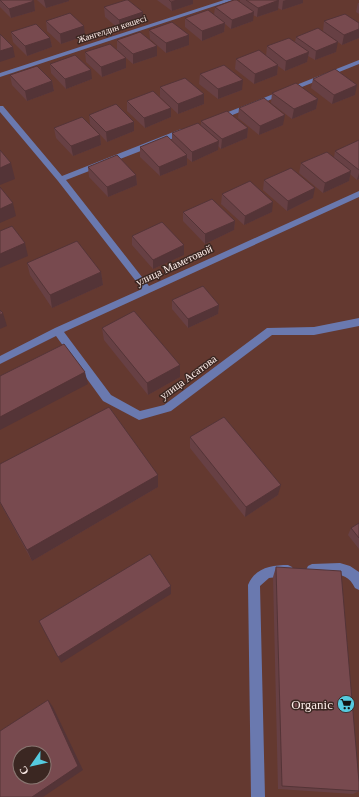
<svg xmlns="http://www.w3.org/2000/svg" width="359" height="797" font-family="'Times New Roman',serif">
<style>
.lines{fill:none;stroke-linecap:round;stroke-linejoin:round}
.lane{fill:#6a79af;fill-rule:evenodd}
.street{fill:#6a79af;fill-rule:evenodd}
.wall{fill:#674044}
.shaded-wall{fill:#543437}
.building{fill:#784a4f;stroke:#543437;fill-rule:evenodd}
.labels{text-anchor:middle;stroke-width:3;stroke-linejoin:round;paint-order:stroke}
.far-street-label{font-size:9px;fill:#fdece8;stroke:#3b2722}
.street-label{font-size:11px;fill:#fdece8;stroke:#3b2722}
.near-poi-label{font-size:13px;fill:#fdece8;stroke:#3b2722;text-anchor:end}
</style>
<rect width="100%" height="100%" fill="#643930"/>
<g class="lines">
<!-- lane -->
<path class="lane" d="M340,563L350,566L359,572V590L355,588C346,569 330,575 312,576L308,574L306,570L308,566L312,564Z
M288,565L292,567L294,571L292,575L269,578L260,586L265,797H251L248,585C255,568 271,565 288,565Z"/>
<!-- street -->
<path class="street" d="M224,0H233L0,77V73Z
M359,60V64L220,120L213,118Z
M0,106H3L62,176L181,129H187V133L66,180L149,286L359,191V197L64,332L111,395L140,411L164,405L267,328L314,327L359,318V326L314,335H272L171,411L139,420L103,401L56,336L0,364V356L55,328L142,289L58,181L0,112Z"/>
</g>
<!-- wall -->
<path class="wall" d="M0,0H32L34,1L35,11L11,18L0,7Z
M37,0H69V1L46,8Z
M157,0H193V4L172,11Z
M240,0H303V3L282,10L278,8V10L257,17L253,15V21L231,29L225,24L224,32L202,41L185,27V18L214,15L215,7L240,2Z
M358,3H359V14L356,12Z
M104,7L143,12V22L120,30L105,17Z
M46,21L85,36L61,44L47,31Z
M324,21L359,23V38L342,45L323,31Z
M149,30L189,45L166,53L150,39Z
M11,32L50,38L52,47L27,56L13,42Z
M296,37L336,52L315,60L308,56L307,62L285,71L278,66L277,75L254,84L235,69L236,59L266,56L267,46L295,42Z
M117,40L157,46V56L133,64L117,50Z
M85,52L126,68L102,77L86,62Z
M50,64L92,79L66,89L51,73Z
M200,74L242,90L218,99L199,84Z
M10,75L52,81L54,91L27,101L12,85Z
M313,79L355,95L332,104L311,88Z
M160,87L204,94V104L178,114L160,97Z
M272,93L318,99L316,109L292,119L271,103Z
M127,101L171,117L145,128L127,111Z
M239,108L283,125L259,135L238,118Z
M89,115L134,122V131L107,142L90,124Z
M201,121L248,128L247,138L221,149L218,146V150L192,162L187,158V165L160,176L140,157V147L172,140V133L201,125Z
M54,128L100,135L101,145L73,156L56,138Z
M359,140V179L357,180L350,174L349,181L323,193L299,173L301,163L334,157L335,151Z
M88,167L136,175L137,185L108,197L89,177Z
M264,180L313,198L287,211L263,190Z
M222,194L272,212L244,225L221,204Z
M183,212L235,221L234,230L205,244L183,221Z
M132,236L184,245V255L153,269L132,245Z
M27,263L101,272L103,285L52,308L30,275Z
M172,300L219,305L218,314L188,328L172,309Z
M102,328L180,365V377L148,395L104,340Z
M190,437L278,495L245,517L190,448Z
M0,464L158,475V487L32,561L0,503Z
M359,523V549L348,535L351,528Z
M276,567L359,782V791L353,794L278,789L273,577Z"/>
<!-- shaded-wall -->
<path class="shaded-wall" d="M44,0H69V1L46,8Z
M177,0H193V4L172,11L171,2Z
M279,0L278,10L257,17L258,8Z
M286,0H303V3L282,10L283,1Z
M34,1L35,11L11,18L9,9Z
M143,12V22L120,30L119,20Z
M254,12L253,21L231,29L232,20Z
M225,23L224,32L202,41V31Z
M84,26L85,36L61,44L60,34Z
M359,29V38L342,45L344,35Z
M189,35V45L166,53V43Z
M50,38L52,47L27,56L25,46Z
M338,42L336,52L315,60L316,51Z
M157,46V56L133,64V54Z
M13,47L15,57L0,62V51Z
M309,52L307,62L285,71L286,61Z
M126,58V68L102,77L101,67Z
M278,65L277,75L254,84L255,74Z
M91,70L92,79L66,89L65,79Z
M243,80L242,90L218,99V89Z
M52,81L54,91L27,101L25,91Z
M357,85L355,95L332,104L334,95Z
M204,94V104L178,114V104Z
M318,99L316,109L292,119L294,109Z
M171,108V117L145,128L144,118Z
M285,115L283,125L259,135L260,126Z
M134,122V131L107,142L106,132Z
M248,128L247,138L221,149L222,139Z
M100,135L101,145L73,156L71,146Z
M219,141L218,150L192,162V152Z
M187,155V165L160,176L159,167Z
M11,163L15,179L0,185V168Z
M351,171L349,181L323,193L325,183Z
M359,173V179L357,180Z
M136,175L137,185L108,197L107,187Z
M315,188L313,198L287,211L288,201Z
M273,202L272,212L244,225L245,216Z
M13,203L16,216L0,223V209Z
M235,221L234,230L205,244V234Z
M25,243L28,256L0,268V254Z
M184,245V255L153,269V260Z
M101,272L103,285L52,308L50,295Z
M219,305L218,314L188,328V319Z
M3,313L7,326L0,329V315Z
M180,365V377L148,395L147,383Z
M85,372L88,384L0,430V417Z
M158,475V487L32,561L27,550Z
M281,485L278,495L245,517L246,507Z
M171,586V594L61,663L58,657Z
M48,700L53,707L83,770L43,797H32Z"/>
<!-- building -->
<path class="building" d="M0,0H32L34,1L9,9Z
M126,0H128L143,12L119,20L104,7Z
M169,0H177L171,2Z
M234,0H237L254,12L232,20L215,7Z
M246,0H279L258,8Z
M208,10L225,23L202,31L185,18Z
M70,13L84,26L60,34L46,21Z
M345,14L359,23V29L344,35L324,21Z
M172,22L189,35L166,43L149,30Z
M36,24L50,38L25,46L11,32Z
M318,28L338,42L316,51L296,37Z
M140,32L157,46L133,54L117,40Z
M0,34L13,47L0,51Z
M289,38L309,52L286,61L267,46Z
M110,44L126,58L101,67L85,52Z
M259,50L278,65L255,74L236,59Z
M75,55L91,70L65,79L50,64Z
M224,65L243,80L218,89L200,74Z
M37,66L52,81L25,91L10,75Z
M335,69L357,85L334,95L313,79Z
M185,78L204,94L178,104L160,87Z
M296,83L318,99L294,109L272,93Z
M153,91L171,108L144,118L127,101Z
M264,98L285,115L260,126L239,108Z
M116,104L134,122L106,132L89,115Z
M227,111L248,128L222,139L201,121Z
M82,117L100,135L71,146L54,128Z
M198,123L219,141L192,152L172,133Z
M167,136L187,155L159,167L140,147Z
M359,140V170L335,151Z
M0,150L11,163L0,168Z
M327,152L351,171L325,183L301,163Z
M117,155L136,175L107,187L88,167Z
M291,168L315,188L288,201L264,180Z
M250,181L273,202L245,216L222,194Z
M0,187L13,203L0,209Z
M212,199L235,221L205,234L183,212Z
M162,222L184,245L153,260L132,236Z
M12,226L25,243L0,254V231Z
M77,241L101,272L50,295L27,263Z
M203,286L219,305L188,319L172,300Z
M0,310L3,313L0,315Z
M134,311L180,365L147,383L102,328Z
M64,344L85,372L0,417V376Z
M109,407L158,475L27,550L0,502V464Z
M224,417L281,485L246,507L190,437Z
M359,523V538L351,528Z
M150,554L171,586L58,657L39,621Z
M276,567L341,571L359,782V791L282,786Z
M48,700L78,766L32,797H0V731ZM20,753H44V777H20Z"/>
<!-- icons -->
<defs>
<symbol id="supermarket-disc" viewBox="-11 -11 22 22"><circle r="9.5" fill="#55cadf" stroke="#3b2722"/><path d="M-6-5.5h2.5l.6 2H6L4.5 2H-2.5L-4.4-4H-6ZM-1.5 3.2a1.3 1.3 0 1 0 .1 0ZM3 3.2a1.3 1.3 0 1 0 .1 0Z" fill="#111"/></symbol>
</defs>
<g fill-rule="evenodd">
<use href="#supermarket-disc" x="336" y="694" width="20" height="20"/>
</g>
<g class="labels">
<!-- far-street labels -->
<g class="far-street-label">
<text transform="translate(112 29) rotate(-18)" y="3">Жангелдин көшесі</text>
</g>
<!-- street labels -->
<g class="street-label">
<text transform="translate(174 265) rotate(-25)" y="4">улица Маметовой</text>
<text transform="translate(188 377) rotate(-36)" y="4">улица Асатова</text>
</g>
<!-- near-poi labels -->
<g class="near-poi-label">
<text x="333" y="709">Organic</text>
</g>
</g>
<!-- north arrow -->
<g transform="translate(32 765) rotate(236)"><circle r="19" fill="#3b2722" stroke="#897671"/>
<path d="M0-3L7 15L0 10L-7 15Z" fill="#55cadf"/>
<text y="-6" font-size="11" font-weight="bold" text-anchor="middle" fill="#fdece8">С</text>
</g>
</svg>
